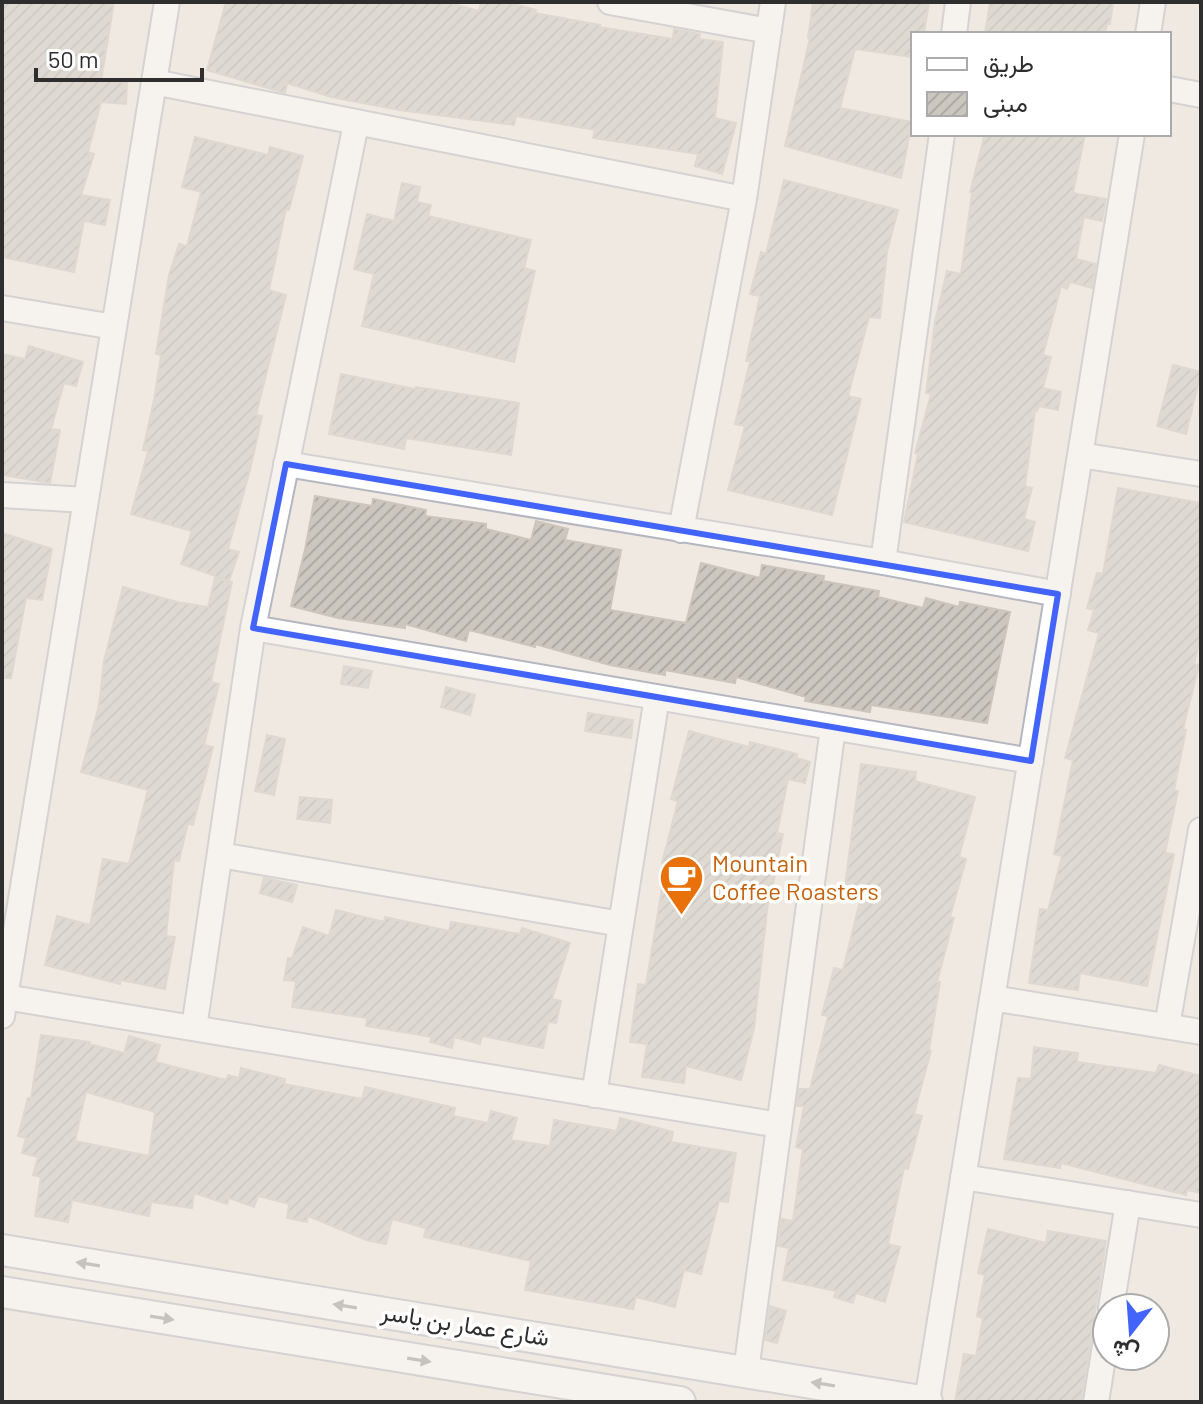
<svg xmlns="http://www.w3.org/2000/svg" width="1203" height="1404" font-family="Barlow,Vazirmatn,sans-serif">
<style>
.building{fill:url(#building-hatch);stroke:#cbc5ba;stroke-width:2;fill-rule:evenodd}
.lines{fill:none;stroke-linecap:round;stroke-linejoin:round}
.minor-casing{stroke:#b4b7c1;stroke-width:28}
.tertiary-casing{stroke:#b4b7c1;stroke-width:34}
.minor{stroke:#fff;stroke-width:24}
.tertiary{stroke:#fff;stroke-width:30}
.oneway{fill:#969696}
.marked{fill:none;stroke:#4264fb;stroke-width:6;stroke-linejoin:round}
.labels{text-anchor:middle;stroke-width:7;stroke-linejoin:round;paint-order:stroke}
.food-label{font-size:24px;fill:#c56008;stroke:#fff;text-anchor:start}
.street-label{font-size:24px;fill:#2e2e2e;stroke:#fff}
</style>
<defs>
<pattern id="building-hatch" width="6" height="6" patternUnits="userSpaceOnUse" patternTransform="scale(2)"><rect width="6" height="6" fill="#cbc7bf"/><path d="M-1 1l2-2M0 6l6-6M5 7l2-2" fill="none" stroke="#afaba4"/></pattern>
</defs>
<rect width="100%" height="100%" fill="#efe9e1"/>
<!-- building -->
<path class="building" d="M2,2H114L101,81L127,82L126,104L101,102L88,152L94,154L81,195L110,200L105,225L84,221L74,272L2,257Z
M226,2H447L479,11L481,2H506L536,10L535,13L600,25L599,27L673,39L674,29L700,34L699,39L723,42L715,118L736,123L722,174L695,166L698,154L593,138L595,130L516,116L514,125L399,110L331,97L287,83L285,93L207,70Z
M813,2H929L924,34H913V57L855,49L840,108L912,122L901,178L785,146L810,38H808Z
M990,2H1113L1110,24H1107L1105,34H985Z
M985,134H1085L1073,193L1106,199L1102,221L1084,217L1076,259L1096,264L1092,288L1070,282L1067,289L1061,286L1043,355L1051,357L1043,388L1061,392L1058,410L1039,406L1037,411H1035L1025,486L1032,488L1024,519L1035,522L1028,551L904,522L918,454L915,453L931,394L926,393L935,322L947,271L961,274L972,193L970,192Z
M195,137L268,155L270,147L303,156L289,210L286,209L269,290L286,295L256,415L262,416L250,470L228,549L239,552L229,581L181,564L192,531L131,514L148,451L143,450L154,400L161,355L156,354L169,275L179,244L187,246L201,192L182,187Z
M784,180L898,210L887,252L880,318L869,317L848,396L861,399L832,515L728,490L745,426L735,424L750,361H746L760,296L750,294L761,252L766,254Z
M402,183L420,187L417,202L431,205L428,216L531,240L524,268L535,271L514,362L362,326L374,274L354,269L367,214L394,221Z
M29,346L83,362L76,386L64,383L51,429L60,430L50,483L2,475V354L25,359Z
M1173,365L1201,372L1186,434L1157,426Z
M341,374L415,389L416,387L519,403L511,455L406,438L404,449L329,434Z
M1118,488L1201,503V637L1194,664L1199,665L1183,729L1186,730L1174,790L1178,791L1165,853L1174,854L1147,986L1080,973L1078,990L1029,983L1040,909L1048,910L1062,856L1054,854L1073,760L1065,758L1099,633L1088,630L1094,610L1087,608L1097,573L1103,574Z
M315,496L372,506L373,499L426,510L425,516L486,524V529L531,540L536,521L568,529L565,540L621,550L610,610L686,623L701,563L760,578L762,565L824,576L823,581L879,591L878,597L923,608L926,598L959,607L960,602L1010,612L987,723L871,705L870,712L805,701L806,697L736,677L735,683L665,670V675L610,665L535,644V647L469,630L466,641L405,624V628L338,618L291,606L305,550Z
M2,533L52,549L42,600L26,598L11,678H2Z
M215,578L232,582L211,682L219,684L204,745L213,747L193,825L188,823L179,861L174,860L166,936L175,937L165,989L121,980L120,984L45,965L57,916L90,925L103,859L129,864L148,790L81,772L99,705L104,661L123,587L177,602L208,607Z
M344,666L372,671L368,688L341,684Z
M446,687L475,695L470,715L441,707Z
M588,713L633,720L631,738L585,731Z
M689,731L749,747L750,742L797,754L796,758L810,762L805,783L788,779L777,833L783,834L773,885L770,884L754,1028L741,1080L686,1066L684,1083L642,1077L647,1044L630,1042L638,984L646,985L666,864L662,863L678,801L671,799Z
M267,735L285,739L274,795L255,791Z
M861,764L916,772L915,781L975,797L959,857L966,859L950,917L954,918L937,982H940L929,1050L931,1051L914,1114L922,1116L908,1169L904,1168L888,1244L900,1247L885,1302L856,1293L853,1303L834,1297L836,1291L783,1280L789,1248L778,1246L782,1219L793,1221L803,1149L796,1147L804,1106H797L799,1089H810L828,1016L822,1015L834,968L843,970L863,889L845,886Z
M300,797L332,800L330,823L297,819Z
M264,878L297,885L292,902L260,893Z
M336,910L384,922L385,917L449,931L451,922L520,934L522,928L570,943L552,999L561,1001L556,1023L548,1022L543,1048L482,1036L480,1044L454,1037L452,1048L430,1042L432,1037L366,1026L367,1018L292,1007L296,981L284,980L288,958H292L303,927L329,936Z
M41,1035L90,1042L89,1044L124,1053L129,1036L160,1045L155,1062L226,1080L228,1075L239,1078L241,1068L285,1079L284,1084L362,1099L365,1087L455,1108L453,1116L488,1123L491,1111L517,1118L511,1140L550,1146L554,1120L617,1131L620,1118L673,1132L671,1142L736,1153L728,1202L719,1201L701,1274L684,1270L675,1307L636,1297L633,1309L525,1290L531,1261L424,1237L426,1228L392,1219L386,1244L366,1240L308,1216L307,1222L287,1218L289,1204L258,1196L254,1207L229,1198L227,1204L194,1193L192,1208L151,1202L149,1216L72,1200L68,1222L35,1216L41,1177L33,1175L38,1157L22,1153L26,1138L18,1136L28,1098H31ZM86,1092L155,1112L149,1156L75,1141Z
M1034,1047L1078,1053L1077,1062L1156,1073L1159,1065L1201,1076V1193L1187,1190L1186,1195L1061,1163L1060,1168L1004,1159L1018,1078L1031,1079Z
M988,1229L1046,1243L1048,1231L1106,1241L1081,1402H955L964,1354L976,1356L983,1318L977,1316L985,1275L978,1273Z
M770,1306L786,1311L777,1343L765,1340Z"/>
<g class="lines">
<defs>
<path id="minor" d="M610,2L769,31
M954,34L958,2
M1148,34L1153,2
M154,82L744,199
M1169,89L1201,95
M2,308L114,327
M1080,455L1201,474
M286,464L883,562L1058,594
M2,495L86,500
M681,530L744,199L773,2
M883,562L942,134
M253,628L1031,761
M220,855L621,924
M5,997L779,1125
M992,998L1201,1032
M2,1016L167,2
M1167,1026L1201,830
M194,1028L253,628L356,124
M594,1095L657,697
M963,1177L1201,1215
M1111,1308L1128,1203
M746,1371L833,728
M927,1401L1132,134
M1096,1402L1107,1333"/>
<path id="tertiary" d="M2,1250L927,1402
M2,1292L680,1402"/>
</defs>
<!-- minor casing -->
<use href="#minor" class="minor-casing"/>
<!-- tertiary casing -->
<use href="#tertiary" class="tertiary-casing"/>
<!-- minor -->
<use href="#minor" class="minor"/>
<!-- tertiary -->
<use href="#tertiary" class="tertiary"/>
</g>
<!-- one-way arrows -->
<defs><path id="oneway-solid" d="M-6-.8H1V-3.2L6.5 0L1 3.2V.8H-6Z" transform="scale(2)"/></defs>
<g class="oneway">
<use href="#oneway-solid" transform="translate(88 1264) rotate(-171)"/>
<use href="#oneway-solid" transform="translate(345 1306) rotate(-171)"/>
<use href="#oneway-solid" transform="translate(162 1318) rotate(9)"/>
<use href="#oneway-solid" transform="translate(419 1360) rotate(9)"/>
<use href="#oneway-solid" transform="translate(823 1384) rotate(-171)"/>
</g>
<!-- marked area -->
<path d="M0 0H1203V1404H0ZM286,464L1058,594L1031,761L253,628Z" fill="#efe9e1" fill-opacity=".55" fill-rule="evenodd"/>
<path class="marked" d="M286,464L1058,594L1031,761L253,628Z"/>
<!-- icons -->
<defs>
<symbol id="cafe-pin" viewBox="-11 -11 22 30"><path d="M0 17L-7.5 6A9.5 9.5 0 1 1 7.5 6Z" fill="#e8710a" stroke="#fff"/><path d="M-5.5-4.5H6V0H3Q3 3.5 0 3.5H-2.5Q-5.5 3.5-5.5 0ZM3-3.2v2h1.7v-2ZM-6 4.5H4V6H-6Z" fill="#fff"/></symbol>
</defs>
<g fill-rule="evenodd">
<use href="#cafe-pin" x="656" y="852" width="51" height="69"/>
</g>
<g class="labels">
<!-- food labels -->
<g class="food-label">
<text x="712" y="872">Mountain<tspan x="712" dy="28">Coffee Roasters</tspan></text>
</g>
<!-- street labels -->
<g class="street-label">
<text transform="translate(465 1325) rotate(9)" y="8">شارع عمار بن ياسر</text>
</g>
</g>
<!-- border -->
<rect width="1203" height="1404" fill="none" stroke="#2e2e2e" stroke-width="8"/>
<!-- legend -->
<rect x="911" y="32" width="260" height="104" fill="#ffffff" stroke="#ababab" stroke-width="2"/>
<rect x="927" y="58" width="40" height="12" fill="#ffffff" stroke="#ababab" stroke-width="2"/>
<text x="983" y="72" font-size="24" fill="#2e2e2e">طريق</text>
<rect x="927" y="92" width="40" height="24" fill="url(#building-hatch)" stroke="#ababab" stroke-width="2"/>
<text x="983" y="112" font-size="24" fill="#2e2e2e">مبنى</text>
<!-- north arrow -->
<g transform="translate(1131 1332) rotate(197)"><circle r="38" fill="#ffffff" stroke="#ababab" stroke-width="2"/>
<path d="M0-6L14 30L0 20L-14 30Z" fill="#4264fb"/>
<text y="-12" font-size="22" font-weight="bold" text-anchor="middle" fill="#2e2e2e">ش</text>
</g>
<!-- scale -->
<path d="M36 68v12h166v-12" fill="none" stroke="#2e2e2e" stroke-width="4"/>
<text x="48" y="68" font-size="24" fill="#2e2e2e" stroke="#ffffff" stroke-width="6" paint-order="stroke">50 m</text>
</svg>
